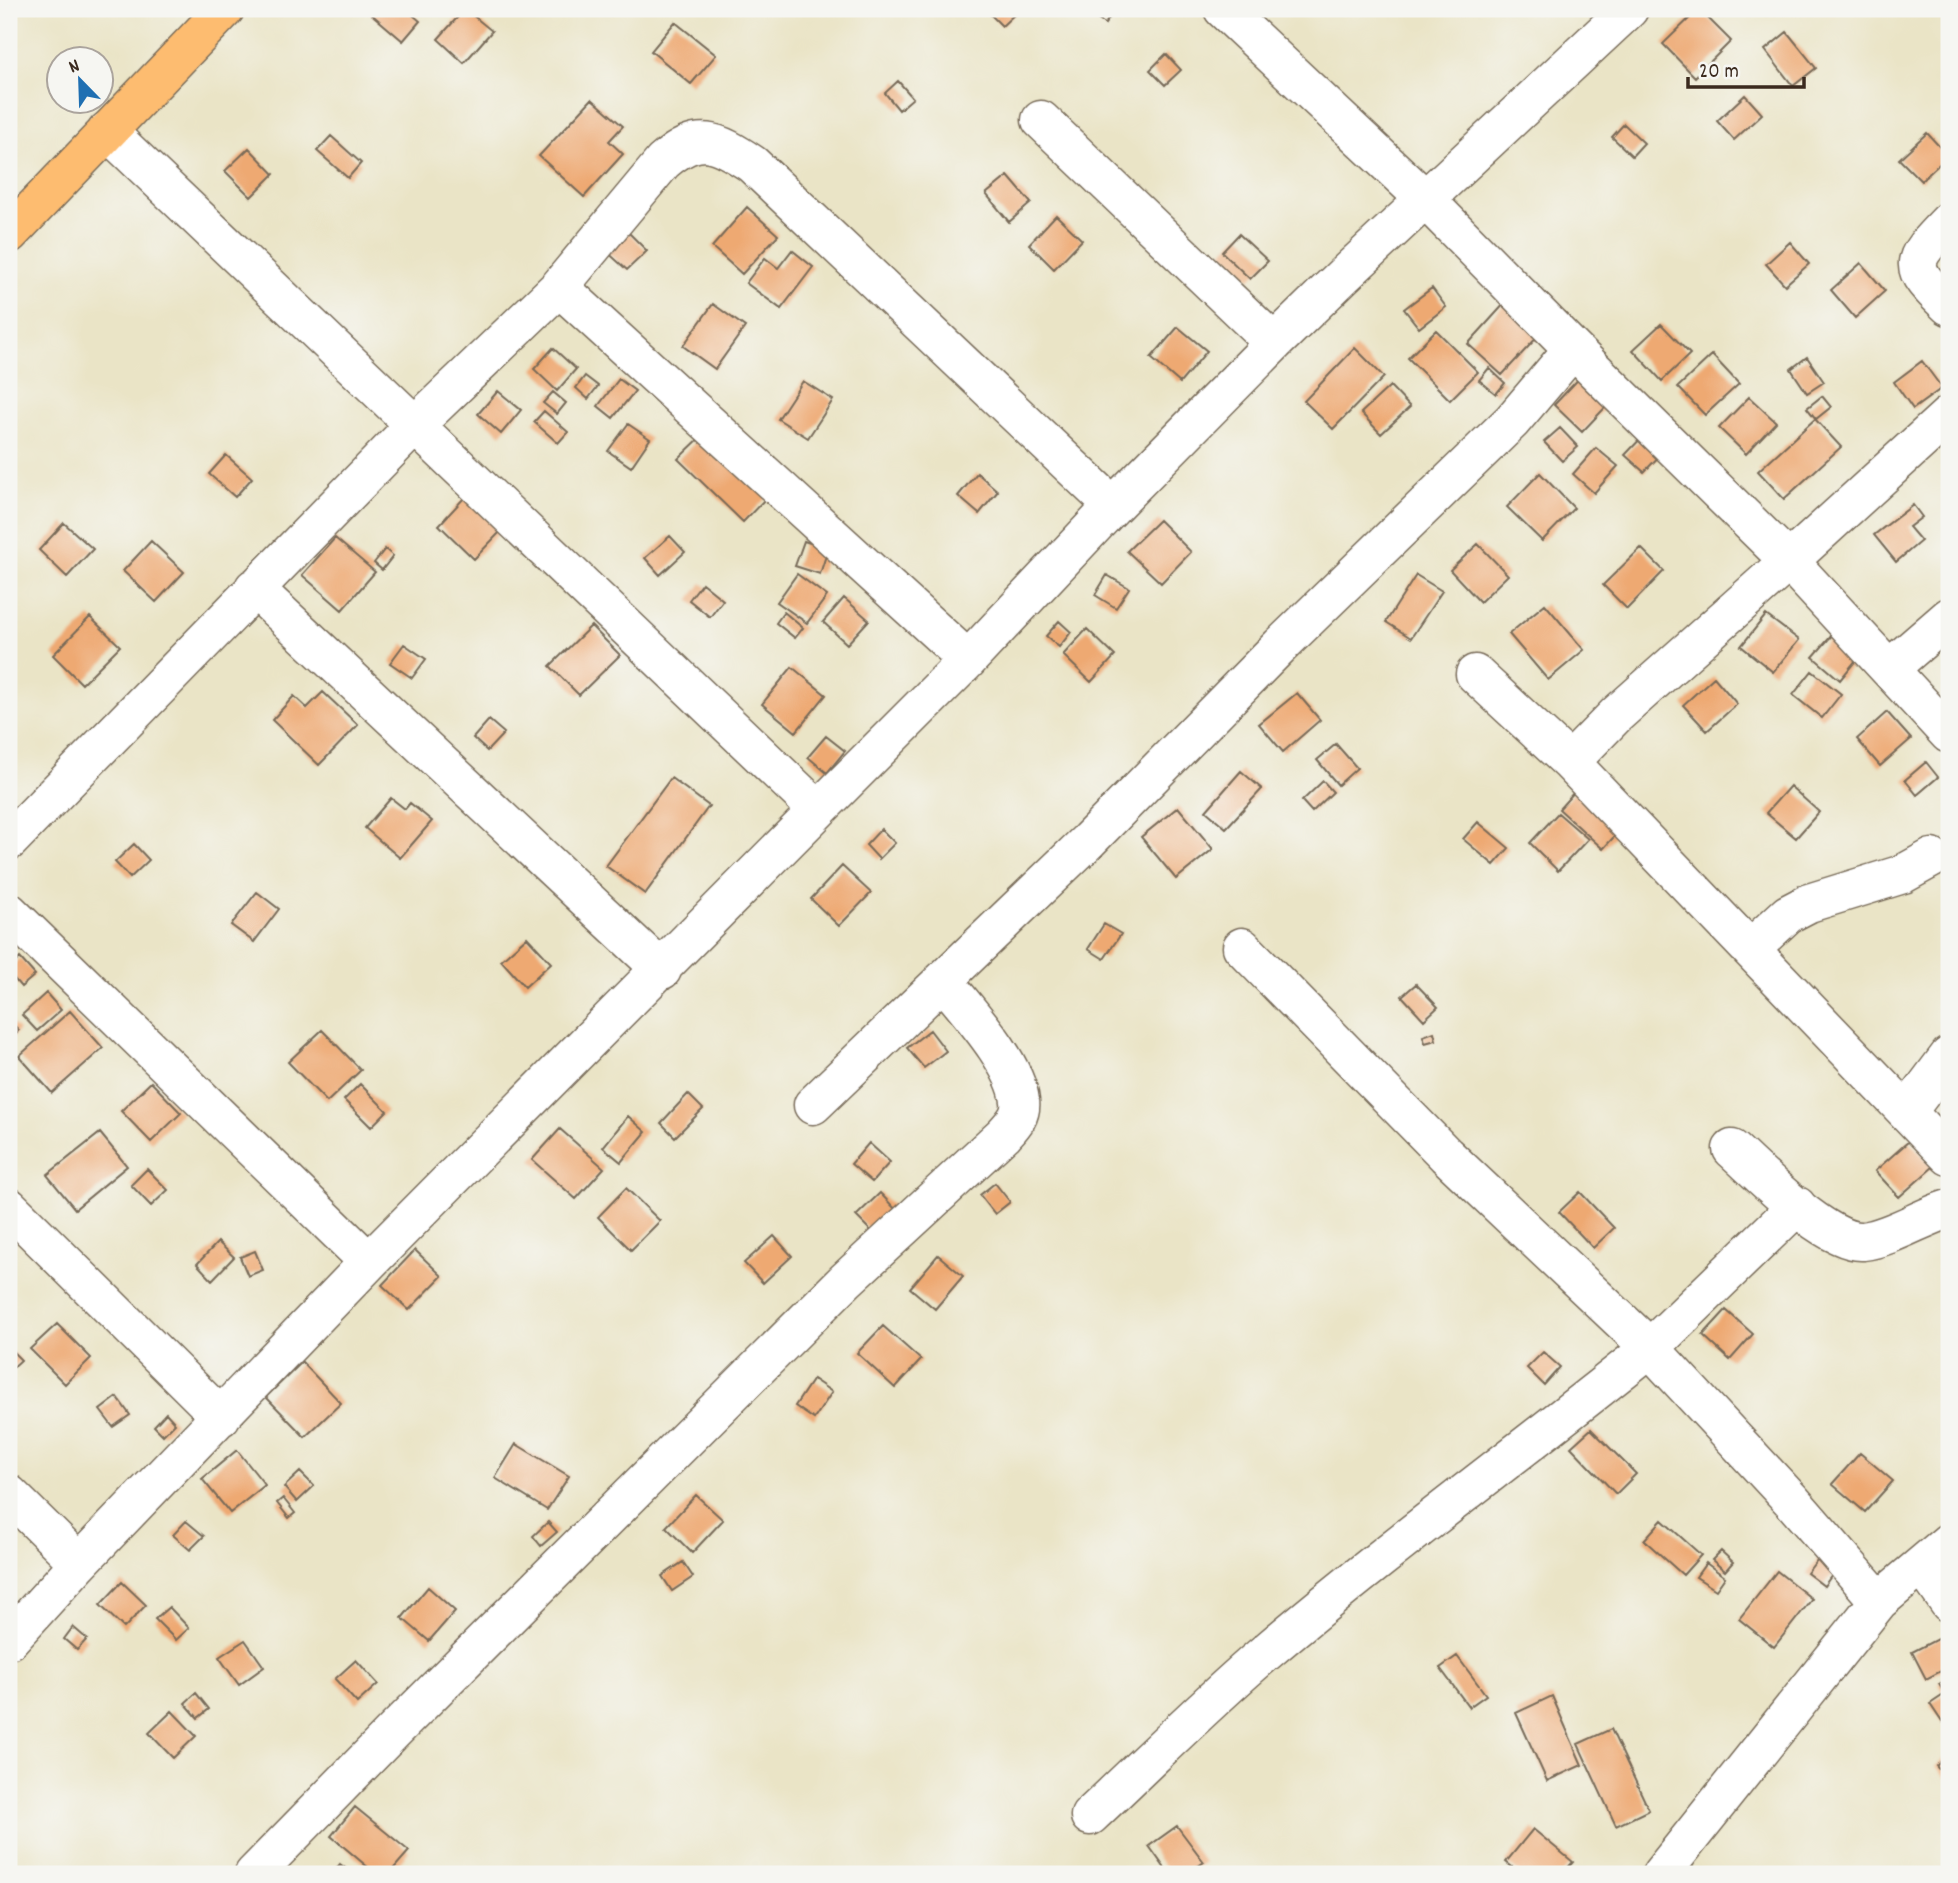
<svg xmlns="http://www.w3.org/2000/svg" width="1958" height="1883" font-family="Dekko,sans-serif">
<style>
.building{fill:#eea972}
.lines{fill:none;stroke-linecap:round;stroke-linejoin:round}
.minor-casing{stroke:#786b59;stroke-width:41}
.major-casing{stroke:#786b59;stroke-width:41}
.minor{stroke:#fff;stroke-width:38}
.major{stroke:#fdbc70;stroke-width:38}
</style>
<rect width="100%" height="100%" fill="#f6f6f2"/>
<filter id="ink" filterUnits="userSpaceOnUse"><feTurbulence type="fractalNoise" baseFrequency=".0143" numOctaves="2"/><feDisplacementMap in="SourceGraphic" scale="14" xChannelSelector="R" yChannelSelector="G"/><feConvolveMatrix kernelMatrix="1 2 1 2 8 2 1 2 1" color-interpolation-filters="sRGB"/></filter>
<filter id="wash" filterUnits="userSpaceOnUse"><feTurbulence type="fractalNoise" baseFrequency=".00686" numOctaves="4" result="noise"/><feDisplacementMap in="SourceGraphic" scale="28" xChannelSelector="R" yChannelSelector="G"/><feGaussianBlur stdDeviation="1.57" result="paint"/><feColorMatrix in="noise" values="0 0 0 0 0 0 0 0 0 0 0 0 0 0 0 0 0 1.4 0 .05"/><feComposite in="paint" operator="in"/></filter>
<g filter="url(#wash)">
<rect width="100%" height="100%" fill="#eae4c6"/>
<g id="blocks">
<!-- building -->
<path class="building" d="M372,9H406L420,21L403,41L369,12Z
M465,9L492,31L464,63L438,39Z
M985,9H1020L1002,26Z
M1082,9H1115L1105,24Z
M1699,9L1731,41L1695,77L1663,44Z
M675,22L716,55L691,84L651,51Z
M1787,32L1816,68L1793,86L1765,50Z
M1166,54L1181,70L1165,85L1150,70Z
M898,81L913,98L899,110L885,93Z
M1745,95L1762,114L1734,140L1717,121Z
M592,99L623,126L609,141L623,154L584,197L539,156Z
M1624,124L1644,143L1632,156L1612,137Z
M1927,133L1948,156L1921,181L1899,159Z
M331,136L361,163L348,178L317,151Z
M249,148L274,174L251,197L225,171Z
M1008,176L1031,203L1009,222L986,194Z
M747,207L778,235L742,274L712,247Z
M1056,215L1082,240L1054,269L1029,244Z
M624,228L647,251L627,270L604,249Z
M1239,234L1268,261L1250,279L1222,252Z
M1790,242L1809,264L1785,285L1766,264Z
M792,250L813,267L781,309L746,283L765,258L778,268Z
M1861,263L1885,291L1855,318L1831,290Z
M1432,288L1446,307L1419,328L1404,309Z
M1506,302L1541,333L1502,375L1468,344Z
M713,304L745,327L715,369L683,346Z
M1661,324L1690,354L1662,381L1633,350Z
M1178,327L1207,351L1180,383L1151,358Z
M1436,330L1478,372L1450,400L1408,358Z
M553,348L576,369L557,391L534,369Z
M1355,348L1384,377L1333,429L1304,401Z
M1712,355L1739,384L1705,415L1678,387Z
M1807,357L1824,382L1807,393L1791,369Z
M1922,361L1942,388L1913,409L1894,382Z
M1489,368L1505,383L1496,394L1479,380Z
M1588,369L1616,396L1582,432L1554,405Z
M585,376L598,386L588,399L576,388Z
M619,379L635,391L613,418L598,406Z
M803,381L833,400L808,438L778,419Z
M1390,386L1410,407L1381,434L1361,413Z
M498,391L521,410L501,434L478,414Z
M553,392L566,403L557,414L543,403Z
M1822,396L1831,407L1816,419L1807,408Z
M1749,397L1776,422L1746,454L1719,428Z
M544,411L568,432L558,443L534,422Z
M1815,419L1841,447L1784,499L1758,471Z
M628,424L650,439L631,467L608,451Z
M1560,428L1578,447L1562,461L1544,442Z
M1647,432L1666,449L1644,472L1625,455Z
M704,434L768,496L743,522L678,459Z
M1596,448L1618,466L1594,493L1573,474Z
M226,455L252,478L235,497L209,474Z
M977,473L998,491L979,514L958,496Z
M1540,473L1574,508L1542,541L1507,507Z
M465,497L501,531L474,559L439,525Z
M1913,505L1922,517L1909,527L1921,541L1896,562L1874,535Z
M1159,520L1191,552L1161,583L1127,551Z
M64,523L93,549L67,577L39,550Z
M670,536L685,552L660,575L645,558Z
M335,538L375,572L342,610L302,575Z
M151,541L184,572L156,602L123,571Z
M804,541L828,549L820,574L795,566Z
M1478,544L1508,575L1480,602L1450,570Z
M1641,548L1664,571L1627,609L1603,585Z
M385,549L393,556L382,570L374,563Z
M797,574L827,596L807,623L777,602Z
M1107,575L1129,588L1116,608L1095,595Z
M1416,575L1442,591L1411,638L1386,622Z
M702,583L723,600L710,617L689,600Z
M844,598L869,620L847,644L823,622Z
M1545,604L1584,650L1548,680L1509,634Z
M784,612L803,628L795,638L776,623Z
M1766,615L1799,640L1773,672L1741,646Z
M90,617L120,646L82,684L53,655Z
M1059,621L1071,632L1059,647L1046,636Z
M591,626L620,655L579,695L550,666Z
M1840,626L1866,648L1840,680L1813,657Z
M1087,629L1115,656L1091,682L1063,655Z
M404,644L426,659L412,678L390,663Z
M792,667L826,695L796,732L762,704Z
M1812,671L1841,694L1822,718L1793,695Z
M1714,677L1737,704L1707,731L1683,705Z
M323,692L358,725L319,765L272,720L294,696L307,708Z
M1297,693L1320,720L1283,752L1259,724Z
M1887,712L1911,739L1880,766L1857,739Z
M489,720L504,733L487,751L473,738Z
M826,736L845,751L827,773L808,757Z
M1336,744L1357,768L1338,785L1317,760Z
M1926,762L1938,777L1917,795L1905,780Z
M1241,771L1262,789L1226,828L1206,811Z
M671,778L709,806L645,894L606,866Z
M1323,781L1333,792L1312,812L1302,801Z
M1790,786L1819,812L1796,838L1766,813Z
M1576,790L1621,829L1603,849L1559,809Z
M391,798L405,809L410,803L432,821L400,858L365,828Z
M1178,807L1213,849L1176,879L1141,837Z
M1558,813L1588,839L1558,871L1530,843Z
M1478,822L1509,848L1494,865L1463,839Z
M881,829L895,843L879,859L866,845Z
M134,844L149,860L130,878L115,862Z
M842,866L871,893L839,926L811,899Z
M257,892L279,909L254,942L231,925Z
M1104,924L1121,934L1104,959L1088,949Z
M527,937L551,963L525,987L501,960Z
M20,958L35,975L21,987L9,973V968Z
M1416,984L1438,1007L1424,1020L1402,996Z
M46,993L61,1010L37,1031L22,1015Z
M70,1011L103,1048L52,1093L19,1056Z
M9,1021L19,1030L9,1041Z
M322,1030L361,1070L327,1102L288,1062Z
M930,1030L946,1051L924,1068L907,1048Z
M1434,1032L1436,1040L1425,1043L1423,1036Z
M151,1082L181,1113L151,1142L121,1111Z
M360,1084L387,1111L371,1127L344,1100Z
M688,1094L703,1109L675,1137L661,1123Z
M628,1116L646,1132L621,1162L603,1147Z
M560,1129L604,1168L576,1199L532,1160Z
M100,1133L127,1166L75,1209L47,1175Z
M1909,1141L1933,1167L1899,1197L1875,1171Z
M869,1143L890,1162L872,1182L851,1164Z
M147,1169L168,1190L151,1206L131,1185Z
M995,1183L1010,1202L995,1214L980,1195Z
M626,1188L660,1221L631,1250L598,1217Z
M1580,1192L1614,1228L1593,1248L1559,1212Z
M880,1193L899,1213L876,1236L856,1216Z
M774,1236L792,1256L763,1283L744,1263Z
M218,1242L234,1257L212,1280L197,1264Z
M415,1250L442,1276L409,1310L382,1285Z
M255,1251L263,1270L248,1276L240,1257Z
M938,1255L963,1276L935,1309L910,1288Z
M1726,1310L1753,1334L1730,1360L1703,1335Z
M57,1324L91,1358L65,1384L30,1349Z
M883,1326L921,1360L895,1388L857,1353Z
M9,1348L21,1360L9,1371Z
M1543,1352L1560,1367L1544,1385L1527,1368Z
M302,1362L341,1403L305,1437L266,1397Z
M813,1379L832,1392L814,1419L795,1406Z
M117,1397L130,1415L113,1427L100,1410Z
M166,1413L175,1423L163,1435L154,1426Z
M1591,1429L1636,1474L1616,1494L1571,1447Z
M516,1444L569,1476L547,1510L495,1478Z
M237,1450L265,1485L230,1513L202,1479Z
M1860,1453L1893,1481L1865,1512L1832,1484Z
M300,1472L314,1486L297,1502L284,1487Z
M696,1495L723,1520L692,1553L666,1527Z
M283,1498L295,1513L289,1518L277,1503Z
M1662,1520L1701,1555L1683,1575L1644,1540Z
M186,1521L204,1536L190,1550L173,1535Z
M548,1522L557,1532L541,1546L533,1536Z
M1721,1551L1733,1562L1725,1571L1712,1560Z
M1821,1555L1837,1568L1824,1586L1807,1573Z
M683,1562L693,1577L672,1591L662,1576Z
M1706,1563L1725,1577L1716,1590L1696,1577Z
M1777,1571L1812,1599L1774,1647L1739,1619Z
M122,1582L146,1605L124,1628L100,1605Z
M428,1587L455,1611L429,1641L402,1618Z
M169,1607L189,1628L176,1640L155,1619Z
M73,1627L87,1639L77,1650L64,1639Z
M1943,1636L1949,1648V1667L1926,1679L1912,1652Z
M245,1640L264,1667L239,1685L219,1657Z
M1457,1656L1486,1695L1469,1707L1440,1668Z
M356,1660L378,1684L357,1703L335,1679Z
M1949,1678V1717L1942,1722L1930,1704L1945,1694L1939,1684Z
M196,1693L209,1709L198,1718L185,1703Z
M1552,1696L1582,1765L1547,1781L1516,1713Z
M172,1711L196,1736L173,1758L149,1733Z
M1611,1729L1649,1810L1616,1826L1578,1744Z
M1949,1754V1781L1936,1766Z
M355,1807L409,1851L389,1874H376L331,1836Z
M1177,1826L1204,1862L1187,1874H1169L1149,1846Z
M1533,1829L1573,1862L1562,1874H1521L1506,1862Z
M340,1864L353,1874H332Z"/>
</g>
</g>
<g filter="url(#ink)">
<use href="#blocks" fill-opacity="0" stroke="#786b59" stroke-width="2"/>
<g class="lines">
<defs>
<path id="minor" d="M1223,9L1425,199L1573,349L1789,561L1949,415
M1041,120L1274,343
M1949,221C1909,262 1906,266 1949,306
M559,287L968,660
M254,588L662,970
M1889,669L1949,617
M1475,674L1570,762L1949,1156
M1570,762L1616,715L1789,561L1949,734
M818,810L968,660L1113,506L1274,343L1344,275L1629,9
M9,841L414,426L559,287L663,162C698,131 716,140 752,164L1113,506
M9,912L369,1262
M1242,947L1446,1155L1650,1348L1797,1206
M1750,949L1788,914L1809,903L1903,874L1932,858
M813,1105L1089,840L1280,646L1512,421L1573,349
M1907,1112L1949,1056
M1732,1149C1759,1173 1827,1244 1863,1241C1890,1238 1922,1217 1949,1209
M9,1207L221,1417
M9,1494L79,1563L369,1262L818,810L107,131
M1923,1566L1949,1603
M9,1640L79,1563
M1090,1816C1148,1762 1204,1705 1264,1654C1389,1548 1522,1451 1650,1348L1793,1502L1879,1601
M254,1874L394,1731L846,1280L1004,1134C1013,1124 1022,1115 1020,1101C1016,1063 967,1010 943,980
M1661,1874L1879,1601L1949,1542"/>
<path id="major" d="M9,234L225,9"/>
</defs>
<!-- minor casing -->
<use href="#minor" class="minor-casing"/>
<!-- major casing -->
<use href="#major" class="major-casing"/>
<!-- minor -->
<use href="#minor" class="minor"/>
<!-- major -->
<use href="#major" class="major"/>
</g>
</g>
<!-- margin -->
<rect width="1958" height="1883" fill="none" stroke="#f6f6f2" stroke-width="35"/>
<!-- north arrow -->
<g transform="translate(80 80) rotate(337)"><circle r="33" fill="#f6f6f2" stroke="#aba49d" stroke-width="2"/>
<path d="M0-5L12 26L0 18L-12 26Z" fill="#1f6fb2"/>
<text y="-10" font-size="19" font-weight="bold" text-anchor="middle" fill="#3b2a1e">N</text>
</g>
<!-- scale -->
<path d="M1688 77v10h116v-10" fill="none" stroke="#3b2a1e" stroke-width="3.5"/>
<text x="1699" y="77" font-size="21" fill="#3b2a1e" stroke="#f6f6f2" stroke-width="5" paint-order="stroke">20 m</text>
</svg>
